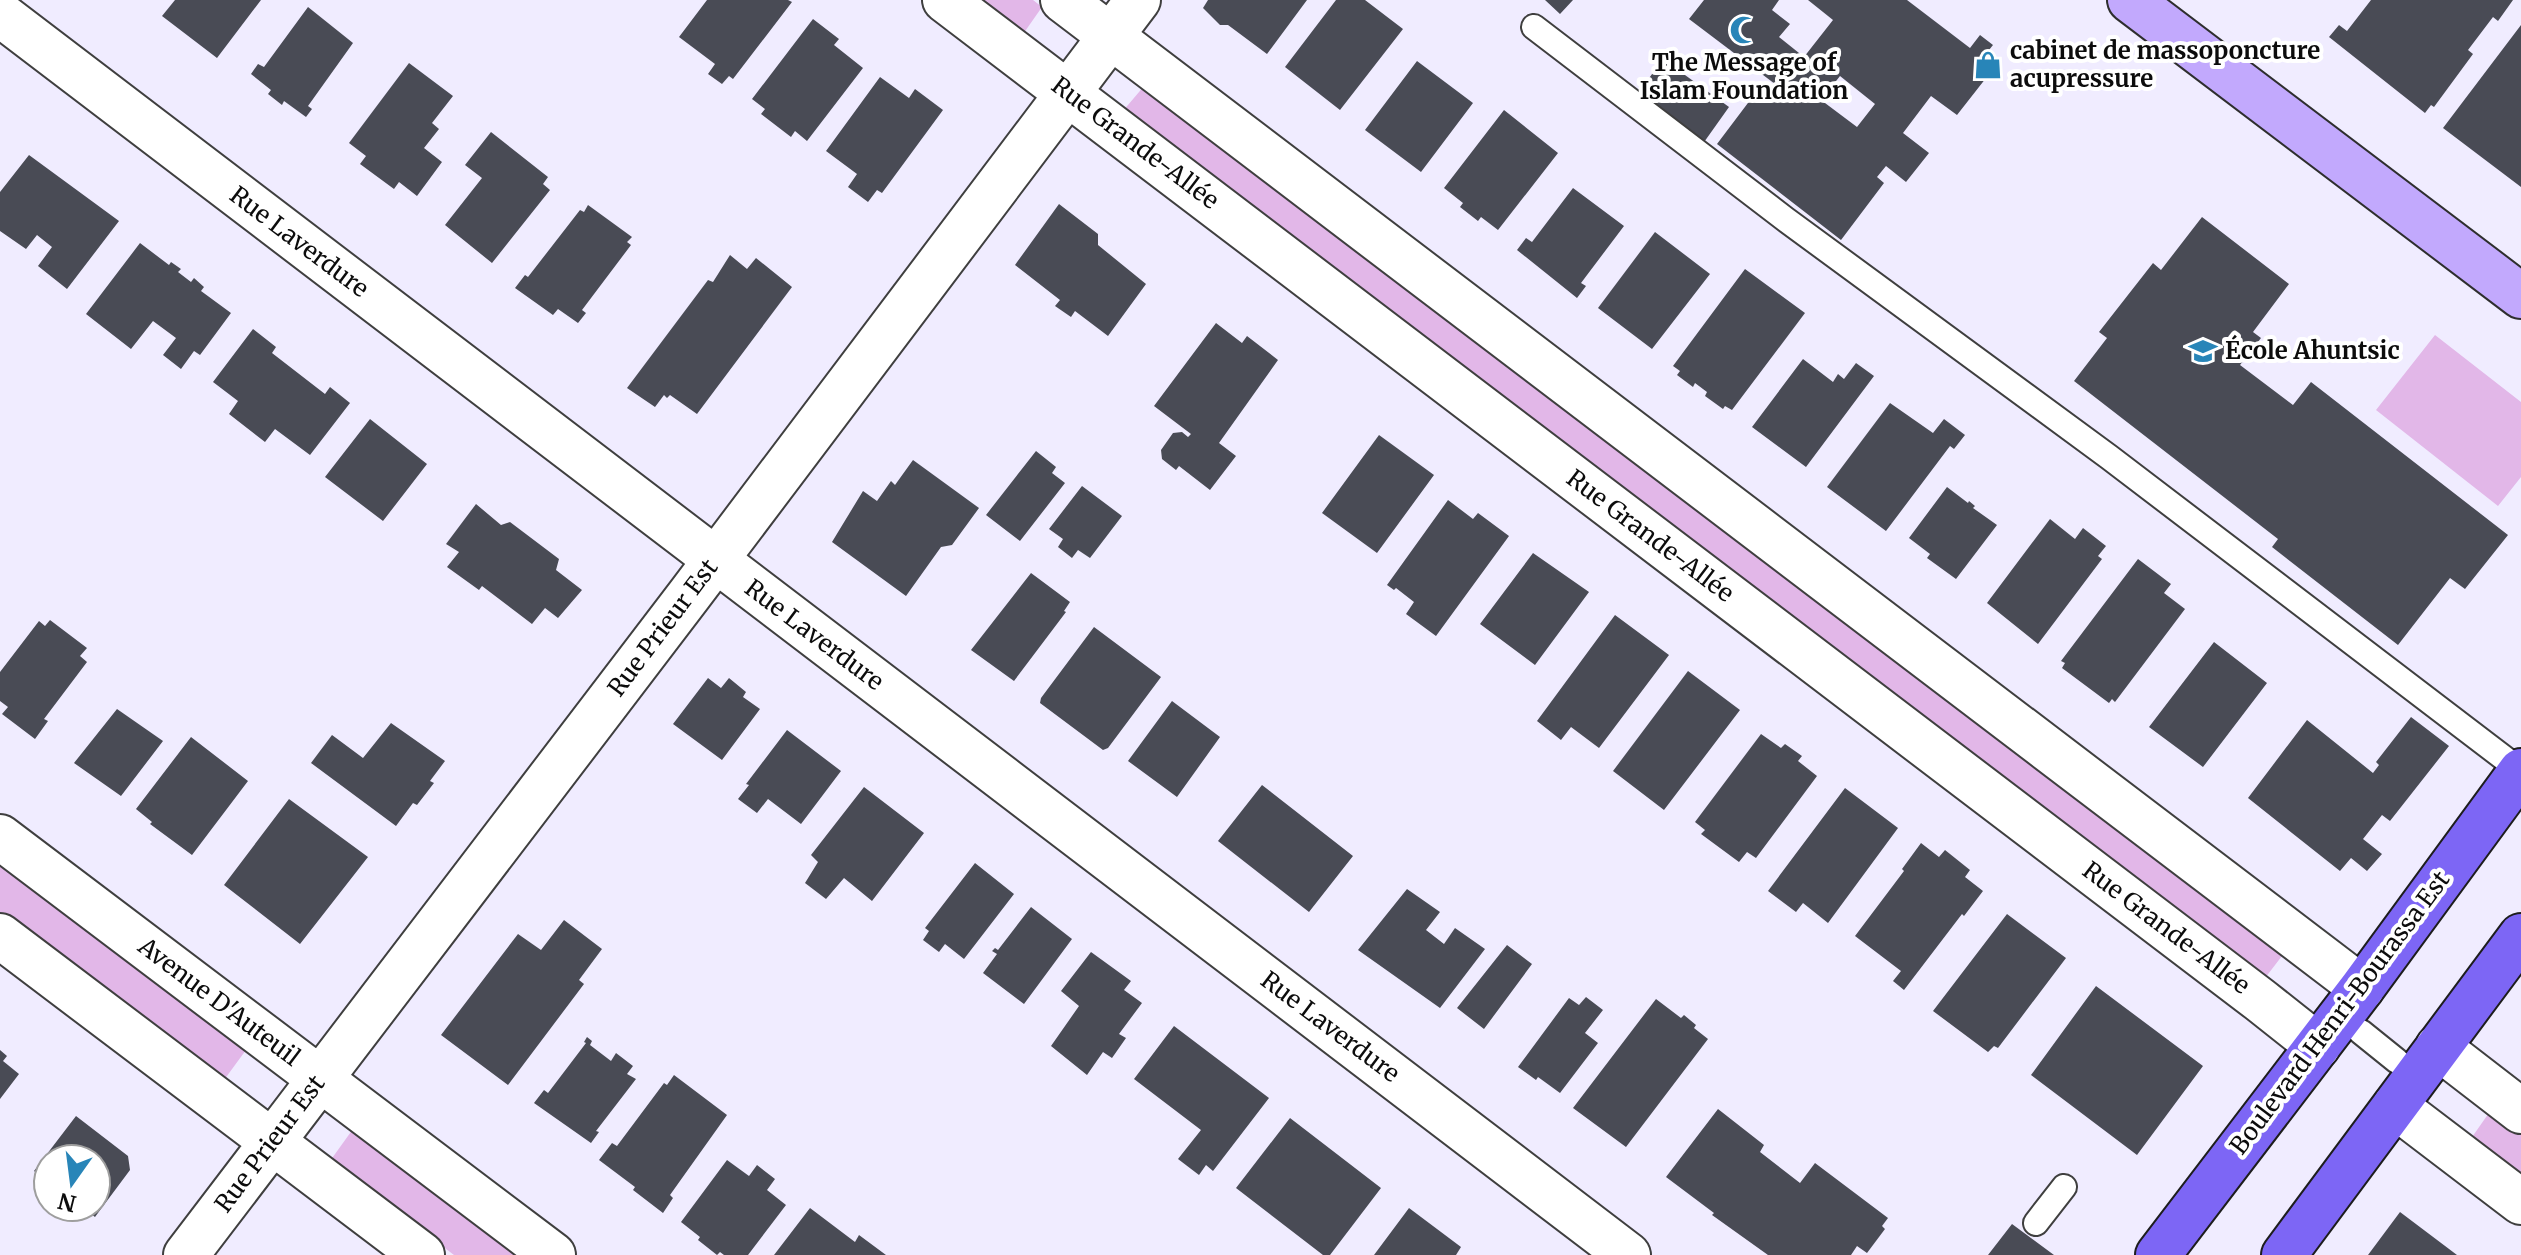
<svg xmlns="http://www.w3.org/2000/svg" width="2521" height="1255" font-family="Merriweather,serif">
<style>
.green{fill:#e2b7e8}
.building{fill:#494b55;fill-rule:evenodd}
.lines{fill:none;stroke-linecap:round;stroke-linejoin:round}
.lane-casing{stroke:#3f3f3f;stroke-width:28}
.street-casing{stroke:#3f3f3f;stroke-width:48}
.secondary-casing{stroke:#2e2e2e;stroke-width:48}
.primary-casing{stroke:#1d1d1d;stroke-width:48}
.lane{stroke:#fff;stroke-width:24}
.street{stroke:#fff;stroke-width:44}
.secondary{stroke:#c2a9fd;stroke-width:44}
.primary{stroke:#7d66f5;stroke-width:44}
.labels{text-anchor:middle;stroke-width:8;stroke-linejoin:round;paint-order:stroke}
.poi-label{font-size:24px;font-weight:bold;fill:#0c0c0c;stroke:#fff;text-anchor:start}
.street-label{font-size:24px;fill:#0c0c0c;stroke:#fff}
</style>
<rect width="100%" height="100%" fill="#f0ecff"/>
<!-- green -->
<path class="green" d="M972,0H1033L1042,7L1021,37Z
M1145,85L2285,952L2262,982L1122,112Z
M2435,335L2521,402V477L2498,506L2376,410Z
M0,862L246,1050L224,1080L0,914Z
M2491,1110L2521,1133V1179L2470,1140Z
M353,1129L521,1255H454L330,1161Z"/>
<!-- building -->
<path class="building" d="M175,0H261L217,58L162,16Z
M707,0H788L792,2L733,79L729,76L722,84L708,74L715,64L679,37Z
M1208,0H1307L1267,54L1228,25H1220L1203,8Z
M1336,0H1365L1403,29L1340,110L1285,67Z
M1545,0H1573L1560,14Z
M1704,0H1779L1772,10L1790,24L1779,37L1804,57L1833,20L1808,0H1907L1970,48L1980,35L1993,45L1985,55L1997,64L1957,115L1931,96L1903,133L1929,153L1906,182L1886,166L1877,177L1884,183L1841,240L1717,144L1760,87L1767,93L1775,84L1689,19ZM1840,76L1875,104L1857,127L1821,100Z
M2371,0H2513L2498,21L2493,17L2468,50L2473,54L2434,107L2431,105L2425,113L2329,37L2339,25L2347,31Z
M308,7L353,43L308,106L312,109L306,117L284,101L282,105L268,94L271,90L251,74L258,64L264,67Z
M813,19L839,39L834,45L863,68L807,141L795,131L791,137L761,114L765,109L752,99Z
M2521,25V187L2443,128Z
M1663,59L1729,107L1702,145L1636,96Z
M1417,61L1473,103L1421,172L1365,130Z
M409,63L453,96L432,123L439,129L424,148L442,162L417,196L399,182L394,189L360,164L366,156L349,143Z
M880,77L909,98L915,89L943,110L882,193L877,190L868,202L848,187L857,174L826,151Z
M1504,110L1558,153L1498,230L1481,217L1478,221L1460,207L1463,203L1444,188Z
M491,132L548,177L543,184L550,190L492,263L445,225L482,178L465,165Z
M29,155L119,221L67,289L38,266L52,247L37,235L26,249L0,231V192Z
M1573,188L1624,226L1581,283L1586,286L1577,298L1517,250L1526,238L1532,242Z
M1059,204L1098,234V245L1146,284L1108,336L1075,311L1071,317L1055,306L1060,300L1015,265Z
M588,205L632,237L627,242L631,245L582,310L586,313L578,323L558,309L553,315L515,288L525,275L528,277L580,210L584,212Z
M2202,217L2289,284L2253,332L2261,338L2240,365L2293,405L2311,382L2508,535L2465,589L2450,578L2398,645L2272,547L2278,539L2074,381L2107,338L2099,332L2153,263L2161,270Z
M1655,232L1710,274L1652,349L1598,308Z
M140,243L169,265L171,262L181,269L178,272L191,282L194,278L204,287L201,291L231,313L200,355L194,351L181,369L163,355L176,338L153,321L131,349L86,314Z
M730,255L747,269L756,258L792,287L697,414L670,395L667,398L664,395L655,407L627,388L708,280L713,282Z
M1745,269L1805,313L1732,410L1725,406L1723,409L1705,396L1707,392L1695,383L1693,387L1677,375L1680,371L1673,366Z
M1216,323L1242,343L1247,336L1278,360L1219,443L1236,456L1210,490L1179,466L1176,470L1162,459L1161,450L1173,433L1182,432L1188,437L1191,434L1154,406Z
M253,329L276,347L272,353L325,394L330,387L350,403L310,455L275,429L265,442L229,414L238,401L213,382Z
M1803,359L1833,382L1838,374L1844,379L1856,363L1874,376L1806,467L1752,427Z
M1890,403L1933,433L1944,419L1965,435L1954,449L1950,446L1886,531L1827,487Z
M370,419L427,464L383,521L325,477Z
M1379,435L1434,475L1377,553L1322,513Z
M1036,451L1056,467L1052,473L1065,483L1020,541L986,515Z
M913,460L979,508L952,545L941,547L906,596L832,542L863,491L877,501L891,481L895,485Z
M1082,486L1122,516L1090,558L1078,550L1072,558L1058,547L1063,539L1049,529Z
M1947,487L1968,503L1969,501L1975,506L1973,508L1997,525L1956,579L1927,558L1930,554L1909,538Z
M1448,500L1473,519L1478,513L1509,536L1436,636L1406,614L1414,602L1396,588L1394,590L1387,585Z
M476,504L501,525L510,522L559,559L556,570L582,590L558,618L545,608L532,624L482,586L479,590L447,567L459,552L446,544Z
M2050,519L2075,539L2083,528L2106,546L2098,556L2102,559L2038,644L1987,603Z
M1533,553L1589,592L1535,665L1480,624Z
M2138,559L2171,584L2164,593L2185,609L2115,702L2112,699L2109,703L2062,668L2065,663L2061,661Z
M1031,573L1070,602L1064,611L1066,612L1014,681L971,650Z
M1615,615L1669,655L1599,748L1571,727L1561,740L1537,721Z
M50,620L87,648L80,656L87,662L44,719L48,721L35,739L2,714L8,707L0,701V672L39,621L45,626Z
M1094,627L1161,677L1108,748L1103,750L1040,703L1041,698Z
M2214,642L2267,683L2203,767L2149,727Z
M1688,671L1740,710L1664,810L1613,771Z
M708,678L721,688L729,678L746,692L743,697L760,709L722,760L673,724Z
M1172,701L1220,737L1177,797L1128,761Z
M117,709L163,741L121,796L74,763Z
M2411,717L2449,746L2390,821L2382,815L2363,839L2382,854L2367,871L2351,858L2340,871L2248,798L2307,720L2373,773L2379,765L2376,762Z
M391,723L445,761L430,781L434,783L417,805L413,803L396,826L311,763L332,735L363,758Z
M787,730L841,771L801,824L768,799L757,813L738,799L749,785L746,784Z
M1761,734L1781,748L1785,744L1802,756L1798,761L1817,776L1756,858L1747,852L1739,862L1701,834L1705,830L1695,822Z
M191,737L248,781L192,855L150,824L152,822L136,809Z
M1262,785L1353,856L1309,912L1218,841Z
M864,787L924,833L872,901L844,878L826,899L805,883L818,862L811,855Z
M1845,788L1898,828L1828,923L1803,903L1796,912L1768,891Z
M289,799L368,857L300,944L224,885Z
M1921,843L1939,857L1945,850L1970,870L1965,877L1983,891L1964,916L1962,914L1904,990L1893,981L1901,971L1855,936L1904,871L1902,869Z
M975,863L1014,894L964,959L945,944L939,952L923,940L929,931L925,928Z
M1407,889L1440,912L1426,930L1444,944L1455,928L1485,949L1440,1008L1358,950Z
M1031,907L1072,939L1024,1004L983,973L997,954L992,951L995,948L998,950Z
M2007,914L2066,958L1998,1048L1994,1046L1988,1052L1933,1011Z
M564,920L602,949L579,980L584,984L508,1085L441,1035L518,934L541,950Z
M1507,945L1532,964L1484,1029L1457,1008Z
M1091,952L1131,981L1124,990L1142,1003L1119,1034L1126,1038L1112,1058L1103,1052L1087,1075L1051,1046L1079,1006L1061,991Z
M2096,986L2203,1066L2137,1155L2031,1075Z
M1586,997L1603,1010L1585,1033L1598,1043L1560,1093L1538,1077L1536,1080L1518,1067L1569,998L1579,1005Z
M1656,999L1681,1018L1684,1015L1696,1025L1694,1028L1708,1039L1626,1147L1573,1108Z
M1174,1026L1269,1098L1213,1171L1206,1165L1199,1175L1178,1159L1201,1130L1134,1079Z
M587,1037L592,1041L590,1045L611,1061L616,1053L633,1066L627,1074L636,1079L596,1131L599,1132L591,1143L534,1103L544,1090L548,1093L586,1043L584,1042Z
M0,1050L7,1056L3,1061L19,1074L0,1099Z
M674,1075L727,1115L670,1195L673,1198L663,1213L633,1190L635,1187L599,1160L612,1143L617,1146L664,1083L667,1085Z
M1718,1109L1764,1145L1760,1152L1800,1183L1815,1163L1888,1218L1882,1226L1885,1229L1867,1253L1857,1246L1851,1255H1768L1712,1215L1714,1213L1666,1177Z
M76,1116L128,1156L130,1170L95,1217L82,1207H96V1159H48V1182L34,1171Z
M1290,1118L1381,1188L1330,1255H1323L1236,1188Z
M727,1160L749,1176L757,1165L775,1179L767,1190L786,1205L748,1255H724L720,1252L717,1255L698,1240L700,1237L681,1222Z
M810,1208L855,1242L859,1235L886,1255H774Z
M1409,1208L1461,1247L1456,1255H1374Z
M2400,1212L2457,1255H2368Z
M2012,1224L2054,1255H1988Z"/>
<g class="lines">
<defs>
<path id="lane" d="M1534,27L1785,219L2109,457L2521,771
M2361,1032L2397,1061
M2036,1223L2064,1187"/>
<path id="street" d="M945,0L2260,1000L2318,1046
M1063,0L2362,988
M0,14L1628,1255
M0,837L553,1255
M0,936L422,1255
M2438,1047L2521,1111
M2395,1106L2521,1202
M186,1255L690,594L1138,0"/>
<path id="secondary" d="M2130,0L2521,296"/>
<path id="primary" d="M2158,1255L2362,988L2521,771
M2284,1255L2521,936"/>
</defs>
<!-- lane casing -->
<use href="#lane" class="lane-casing"/>
<!-- street casing -->
<use href="#street" class="street-casing"/>
<!-- secondary casing -->
<use href="#secondary" class="secondary-casing"/>
<!-- primary casing -->
<use href="#primary" class="primary-casing"/>
<!-- lane -->
<use href="#lane" class="lane"/>
<!-- street -->
<use href="#street" class="street"/>
<!-- secondary -->
<use href="#secondary" class="secondary"/>
<!-- primary -->
<use href="#primary" class="primary"/>
</g>
<!-- icons -->
<defs>
<symbol id="mosque-bare" viewBox="-9 -9 18 18"><path d="M3.5-4.9A6 6 0 1 0 3.5 4.9A5 5 0 1 1 3.5-4.9Z" fill="#2885b8" stroke="#fff" stroke-width="2.5" paint-order="stroke"/></symbol>
<symbol id="shop-bare" viewBox="-9 -9 18 18"><path d="M-5-2.5h2.3a2.7 3.5 0 0 1 5.4 0H5L5.5 6h-11ZM-1.5-2.5h3a1.5 2.3 0 0 0-3 0Z" fill="#2885b8" stroke="#fff" stroke-width="2.5" paint-order="stroke"/></symbol>
<symbol id="school-bare" viewBox="-9 -9 18 18"><path d="M0-5L7-2L0 1L-7-2ZM-4 1L0 2.5L4 1V4Q0 6-4 4Z" fill="#2885b8" stroke="#fff" stroke-width="2.5" paint-order="stroke"/></symbol>
</defs>
<g fill-rule="evenodd">
<use href="#mosque-bare" x="1724" y="10" width="40" height="40"/>
<use href="#shop-bare" x="1968" y="45" width="40" height="40"/>
<use href="#school-bare" x="2183" y="331" width="40" height="40"/>
</g>
<g class="labels">
<!-- poi labels -->
<g class="poi-label">
<text x="2010" y="59">cabinet de massoponcture<tspan x="2010" dy="28">acupressure</tspan></text>
<text x="1744" y="71" text-anchor="middle">The Message of<tspan x="1744" dy="28">Islam Foundation</tspan></text>
<text x="2225" y="359">École Ahuntsic</text>
</g>
<!-- street labels -->
<g class="street-label">
<text transform="translate(1135 143) rotate(37)" y="8">Rue Grande-Allée</text>
<text transform="translate(299 242) rotate(37)" y="8">Rue Laverdure</text>
<text transform="translate(1650 536) rotate(37)" y="8">Rue Grande-Allée</text>
<text transform="translate(663 628) rotate(-53)" y="8">Rue Prieur Est</text>
<text transform="translate(814 635) rotate(37)" y="8">Rue Laverdure</text>
<text transform="translate(2166 928) rotate(37)" y="8">Rue Grande-Allée</text>
<text transform="translate(219 1002) rotate(37)" y="8">Avenue D'Auteuil</text>
<text transform="translate(2340 1013) rotate(-53)" y="8">Boulevard Henri-Bourassa Est</text>
<text transform="translate(1330 1027) rotate(37)" y="8">Rue Laverdure</text>
<text transform="translate(270 1144) rotate(-53)" y="8">Rue Prieur Est</text>
</g>
</g>
<!-- north arrow -->
<g transform="translate(72 1183) rotate(194)"><circle r="38" fill="#ffffff" stroke="#9e9e9e" stroke-width="2"/>
<path d="M0-6L14 30L0 20L-14 30Z" fill="#2885b8"/>
<text y="-12" font-size="22" font-weight="bold" text-anchor="middle" fill="#0c0c0c">N</text>
</g>
</svg>
